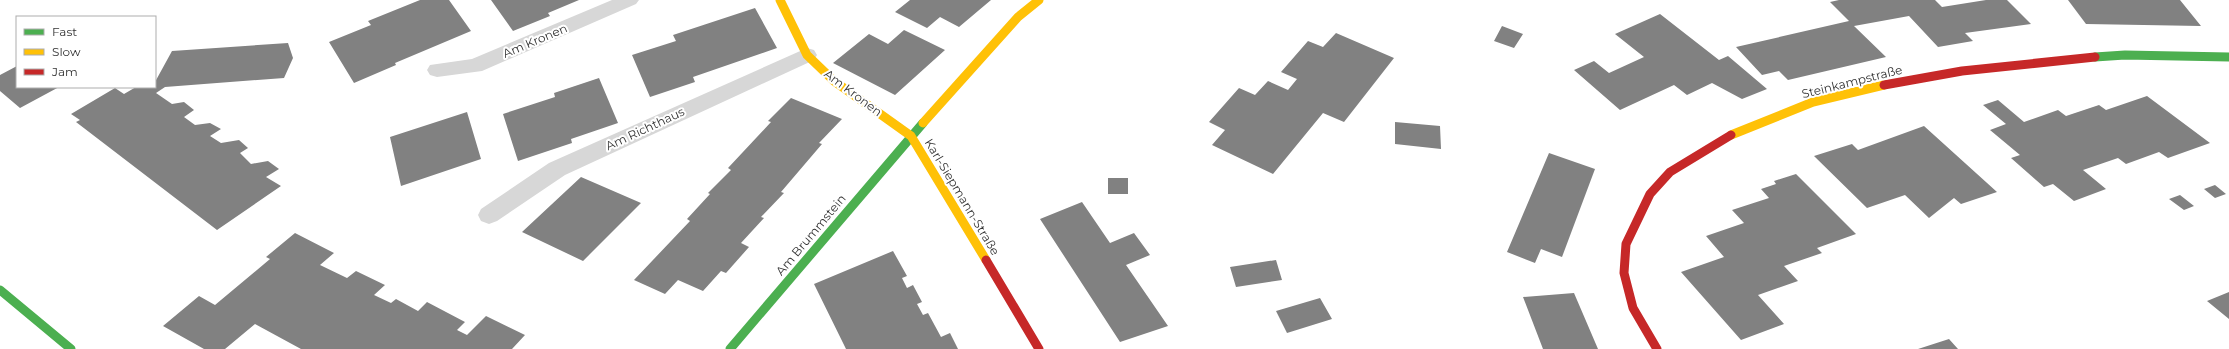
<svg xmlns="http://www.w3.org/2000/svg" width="2229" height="349" font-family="Montserrat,sans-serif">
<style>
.building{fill:#818181}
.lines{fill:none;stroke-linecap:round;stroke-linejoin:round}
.street{fill:#d7d7d7;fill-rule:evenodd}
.fast{stroke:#4caf50;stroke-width:9}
.slow{stroke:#ffc107;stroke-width:9}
.jam{stroke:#c62828;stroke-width:9}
.labels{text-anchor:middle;stroke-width:4;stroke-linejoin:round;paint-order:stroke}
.street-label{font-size:12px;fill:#333;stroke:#fff}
</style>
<rect width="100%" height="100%" fill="#fff"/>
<!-- building -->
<path class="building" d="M420,0H449L471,31L395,63L396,65L354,83L329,42L371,25L368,21Z
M491,0H579L548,13L550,16L513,31Z
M910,0H991L959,27L940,17L927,28L895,12Z
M1839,0H1935L1942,7L1986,0H2007L2031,24L1965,33L1973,41L1938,47L1909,16L1854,26L1886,57L1788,80L1779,71L1762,75L1736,47L1849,21L1830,2Z
M2068,0H2180L2201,26L2086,24Z
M755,8L777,48L693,77L695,82L650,97L632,55L676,41L673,35Z
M1660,14L1719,60L1728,56L1767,89L1742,99L1712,83L1687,95L1674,85L1620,110L1574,70L1594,61L1609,73L1644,57L1615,34Z
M1502,26L1523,34L1514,48L1494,41Z
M904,30L945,50L895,95L833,63L869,34L888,44Z
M1336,33L1394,58L1344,122L1323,113L1273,174L1212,145L1225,130L1209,122L1239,88L1255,95L1268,81L1288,90L1297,79L1281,72L1308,41L1323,47Z
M288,43L293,58L284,78L165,87L156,93L172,104L184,102L194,110L184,117L195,125L210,123L221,129L210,136L221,143L239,140L248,148L240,153L251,164L268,161L279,169L266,177L281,186L217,230L76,122L80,120L71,114L115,88L124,94L136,87H155V82L172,51Z
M17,66V87H59L20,108L0,91V75Z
M599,78L618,123L571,139L572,143L518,161L503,114L555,97L554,93Z
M2147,96L2210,143L2168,158L2159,152L2126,164L2118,158L2083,170L2106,189L2074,201L2053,184L2044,187L2011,158L2020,155L1990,130L2006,124L1983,105L1998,100L2024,122L2058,110L2066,116L2099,105L2106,110Z
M791,98L842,119L819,143L822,144L781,192L784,193L761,217L764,218L741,243L749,247L726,273L721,271L703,291L678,280L665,294L634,280L690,221L687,219L710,194L708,193L731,170L728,168L771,122L768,121Z
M467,112L481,159L401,186L390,137Z
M1395,122L1440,126L1441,149L1395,144Z
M1924,126L1997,192L1961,204L1954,198L1929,218L1905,195L1867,208L1814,156L1852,144L1858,150Z
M1549,153L1595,169L1562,257L1541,249L1535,263L1507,252Z
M1796,174L1856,234L1817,248L1822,253L1784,266L1798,281L1758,295L1784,324L1741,340L1681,272L1724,257L1706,236L1744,223L1732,210L1769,198L1761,189L1776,184L1774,181Z
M581,177L641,203L583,261L522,232Z
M1108,178H1128V194H1108Z
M2215,185L2226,194L2215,198L2204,189Z
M2180,195L2194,206L2184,210L2169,199Z
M1082,202L1110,243L1134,233L1150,255L1126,265L1168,326L1120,342L1040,219Z
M295,233L334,253L320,265L347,278L356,271L385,285L374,295L391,303L396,299L418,311L427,302L465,322L457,330L467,335L486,316L525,335L512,349H301L255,324L225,349H204L163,326L199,296L215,305L270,259L266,257Z
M893,251L907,276L902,278L907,288L913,285L922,302L917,304L923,315L928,313L941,337L950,333L958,349H846L814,284Z
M1276,260L1282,280L1236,287L1230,267Z
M2229,292V319L2207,301Z
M1574,293L1598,349H1543L1523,297Z
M1320,298L1332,319L1287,333L1276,311Z
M1949,339L1958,349H1918Z"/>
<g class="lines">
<!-- street -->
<path class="street" d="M612,0H639L636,4L482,71L437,77L430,75L427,70L430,65L472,59Z
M807,48L814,50L817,55L814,60L565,175L497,221L489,224L481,221L478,215L481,209L549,163Z"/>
<!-- fast -->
<path class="fast" d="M2095,57L2125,55L2229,57
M0,290L71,349
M730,349L923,123"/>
<!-- slow -->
<path class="slow" d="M780,0L807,55L834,81L911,136L986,260
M923,123L1018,17L1039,0
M1731,135L1813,102L1884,85"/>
<!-- jam -->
<path class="jam" d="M1884,85L1962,71L2095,57
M986,260L1039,349
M1657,349L1633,308L1624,273L1626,244L1650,194L1670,172L1731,135"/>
</g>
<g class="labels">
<!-- street labels -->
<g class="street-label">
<text transform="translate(535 41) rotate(-23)" y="4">Am Kronen</text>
<text transform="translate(1852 82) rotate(-14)" y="4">Steinkampstraße</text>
<text transform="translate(853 93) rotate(37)" y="4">Am Kronen</text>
<text transform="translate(645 129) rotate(-25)" y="4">Am Richthaus</text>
<text transform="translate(962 197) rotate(59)" y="4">Karl-Siepmann-Straße</text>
<text transform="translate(811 235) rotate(-50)" y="4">Am Brummstein</text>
</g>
</g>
<!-- legend -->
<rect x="16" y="16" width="140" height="72" fill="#ffffff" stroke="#adadad"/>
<rect x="24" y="29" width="20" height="6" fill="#4caf50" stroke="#adadad"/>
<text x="52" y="36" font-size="12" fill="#333333">Fast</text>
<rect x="24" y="49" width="20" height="6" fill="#ffc107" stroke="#adadad"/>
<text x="52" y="56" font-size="12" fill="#333333">Slow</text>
<rect x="24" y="69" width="20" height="6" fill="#c62828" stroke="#adadad"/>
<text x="52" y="76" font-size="12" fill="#333333">Jam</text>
</svg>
